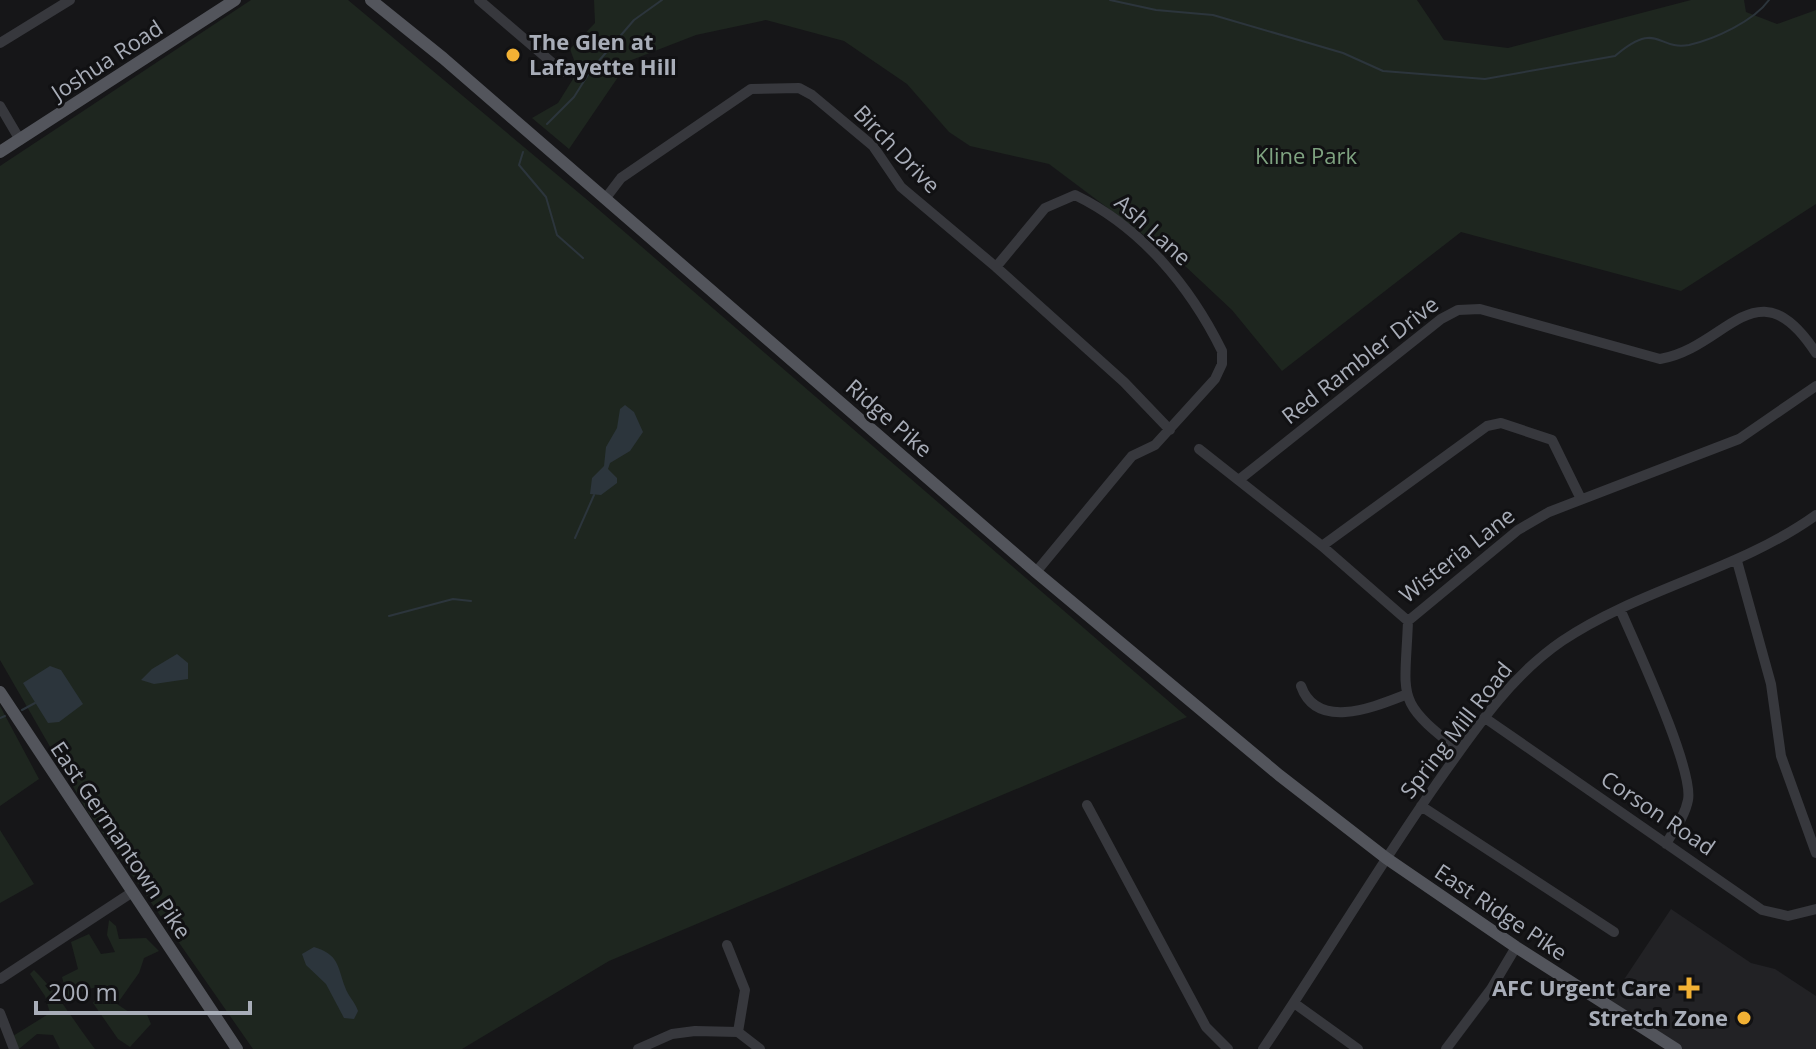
<svg xmlns="http://www.w3.org/2000/svg" width="1816" height="1049" font-family="'Open Sans',sans-serif">
<style>
.built{fill:#222225}
.green{fill:#1e261f}
.water{fill:#2c353c}
.lines{fill:none;stroke-linecap:round;stroke-linejoin:round}
.stream{stroke:#2c353c;stroke-width:2}
.minor{stroke:#37383d;stroke-width:10}
.major{stroke:#53555c;stroke-width:12}
.poi-dot{fill:#f2b134;stroke:#111113;stroke-width:3}
.labels{text-anchor:middle;stroke-width:6;stroke-linejoin:round;paint-order:stroke}
.poi-label{font-size:22px;font-weight:bold;fill:#a8adb8;stroke:#111113;text-anchor:end}
.street-label{font-size:22px;fill:#a8adb8;stroke:#111113}
.park-label{font-size:22px;fill:#7fa381;stroke:#111113}
</style>
<rect width="100%" height="100%" fill="#161618"/>
<!-- built -->
<path class="built" d="M1671,909L1751,963L1775,969L1816,996V1049H1676L1607,1005Z"/>
<!-- green -->
<path class="green" d="M251,0H348L591,203L1187,717L609,961L462,1049H253L86,809L0,660V166Z
M594,0H1417L1444,40L1508,48L1691,0H1744L1746,12L1777,24L1816,10V204L1681,291L1461,232L1282,371L1232,310L1185,266L1049,164L970,146L949,132L907,84L844,41L766,20L696,35L629,61L569,149L532,118L558,103L578,71L570,49L595,23Z
M0,706L39,779L0,806Z
M0,830L34,884L0,903Z
M109,920L116,926L119,939L146,938L159,951L144,958L139,973L117,1004L129,1012H146L151,1024L130,1047L118,1039L93,1003L105,985L85,990L68,1000L62,977L78,969L71,942L89,934L101,954L115,952L107,935Z
M34,970C58,993 74,1022 95,1049H60L53,1035L37,1034L19,1049L13,1036L50,1013L45,996L30,974Z"/>
<!-- water -->
<path class="water" d="M625,405L634,412L643,432L630,451L610,463L608,469L617,478V483L601,495L590,494L592,478L604,466L606,447L617,428L620,409Z
M177,654L188,663V679L154,684L141,680L152,669Z
M50,666L61,670L83,704L59,722L48,723L23,683Z
M314,947C339,955 337,965 345,987C348,996 355,1002 358,1011L354,1019L344,1018L326,984L306,965L302,954Z"/>
<g class="lines">
<!-- stream -->
<path class="stream" d="M1110,0L1156,10L1213,15L1343,53L1383,71L1485,79L1615,56C1658,19 1657,51 1689,45C1715,39 1754,21 1769,0
M547,124L574,97L591,70L634,20L662,0
M523,152L519,165L546,197L557,235L583,258
M575,538L594,495
M389,616L453,599L471,601
M22,710L35,703
M0,718L5,716"/>
<!-- minor -->
<path class="minor" d="M479,0L563,72
M0,43L70,0
M0,106L20,140
M605,199L621,178L751,89L799,88L812,95L873,146L901,187L996,267L1124,382L1170,430
M996,267L1045,208L1075,195C1141,227 1190,286 1222,351V364L1215,379L1155,445L1132,456L1036,572
M1199,449L1322,546L1408,621
M1240,479L1441,319L1458,310L1480,309L1660,359C1727,348 1757,262 1816,353
M1322,546L1487,426L1501,423L1552,440L1580,497
M1737,561L1771,684L1781,756L1816,853
M1620,609C1635,644 1694,769 1688,800C1685,816 1674,830 1666,844
M1408,621L1518,530L1549,512L1739,439L1816,386
M1408,621C1405,700 1394,700 1460,751
M1301,686C1317,731 1374,707 1405,695
M1485,718L1762,910L1788,916L1816,909
M1087,805L1206,1027L1228,1049
M1421,806L1614,932
M727,945L745,990L738,1032
M0,979L131,893
M1294,1003L1358,1049
M0,1013L14,1049
M638,1049L672,1034L695,1031L738,1032L760,1049
M1263,1049C1322,962 1375,872 1435,786C1472,734 1508,678 1562,641C1641,588 1738,571 1816,515
M1446,1049L1491,989L1516,947"/>
<!-- major -->
<path class="major" d="M371,0L443,58L1036,572L1279,775L1386,858L1516,947L1676,1049
M0,152L235,0
M0,692L237,1049"/>
</g>
<!-- markers -->
<g class="poi-dot">
<circle cx="513" cy="55" r="8"/>
<path d="M1685 976h8v8h8v8h-8v8h-8v-8h-8v-8h8z"/>
<circle cx="1744" cy="1018" r="8"/>
</g>
<g class="labels">
<!-- poi labels -->
<g class="poi-label">
<text x="529" y="50" text-anchor="start">The Glen at<tspan x="529" dy="25">Lafayette Hill</tspan></text>
<text x="1671" y="996">AFC Urgent Care</text>
<text x="1728" y="1026">Stretch Zone</text>
</g>
<!-- street labels -->
<g class="street-label">
<text transform="translate(107 60) rotate(-33)" y="8">Joshua Road</text>
<text transform="translate(897 149) rotate(46)" y="8">Birch Drive</text>
<text transform="translate(1153 230) rotate(42)" y="8">Ash Lane</text>
<text transform="translate(1360 360) rotate(-38)" y="8">Red Rambler Drive</text>
<text transform="translate(889 418) rotate(41)" y="8">Ridge Pike</text>
<text transform="translate(1457 555) rotate(-38)" y="8">Wisteria Lane</text>
<text transform="translate(1456 730) rotate(-52)" y="8">Spring Mill Road</text>
<text transform="translate(1658 813) rotate(34)" y="8">Corson Road</text>
<text transform="translate(121 840) rotate(56)" y="8">East Germantown Pike</text>
<text transform="translate(1501 912) rotate(34)" y="8">East Ridge Pike</text>
</g>
<!-- park labels -->
<g class="park-label">
<text x="1306" y="164">Kline Park</text>
</g>
</g>
<!-- scale -->
<path d="M36 1001v12h214v-12" fill="none" stroke="#a8adb8" stroke-width="4"/>
<text x="48" y="1001" font-size="24" fill="#a8adb8" stroke="#111113" stroke-width="6" paint-order="stroke">200 m</text>
</svg>
